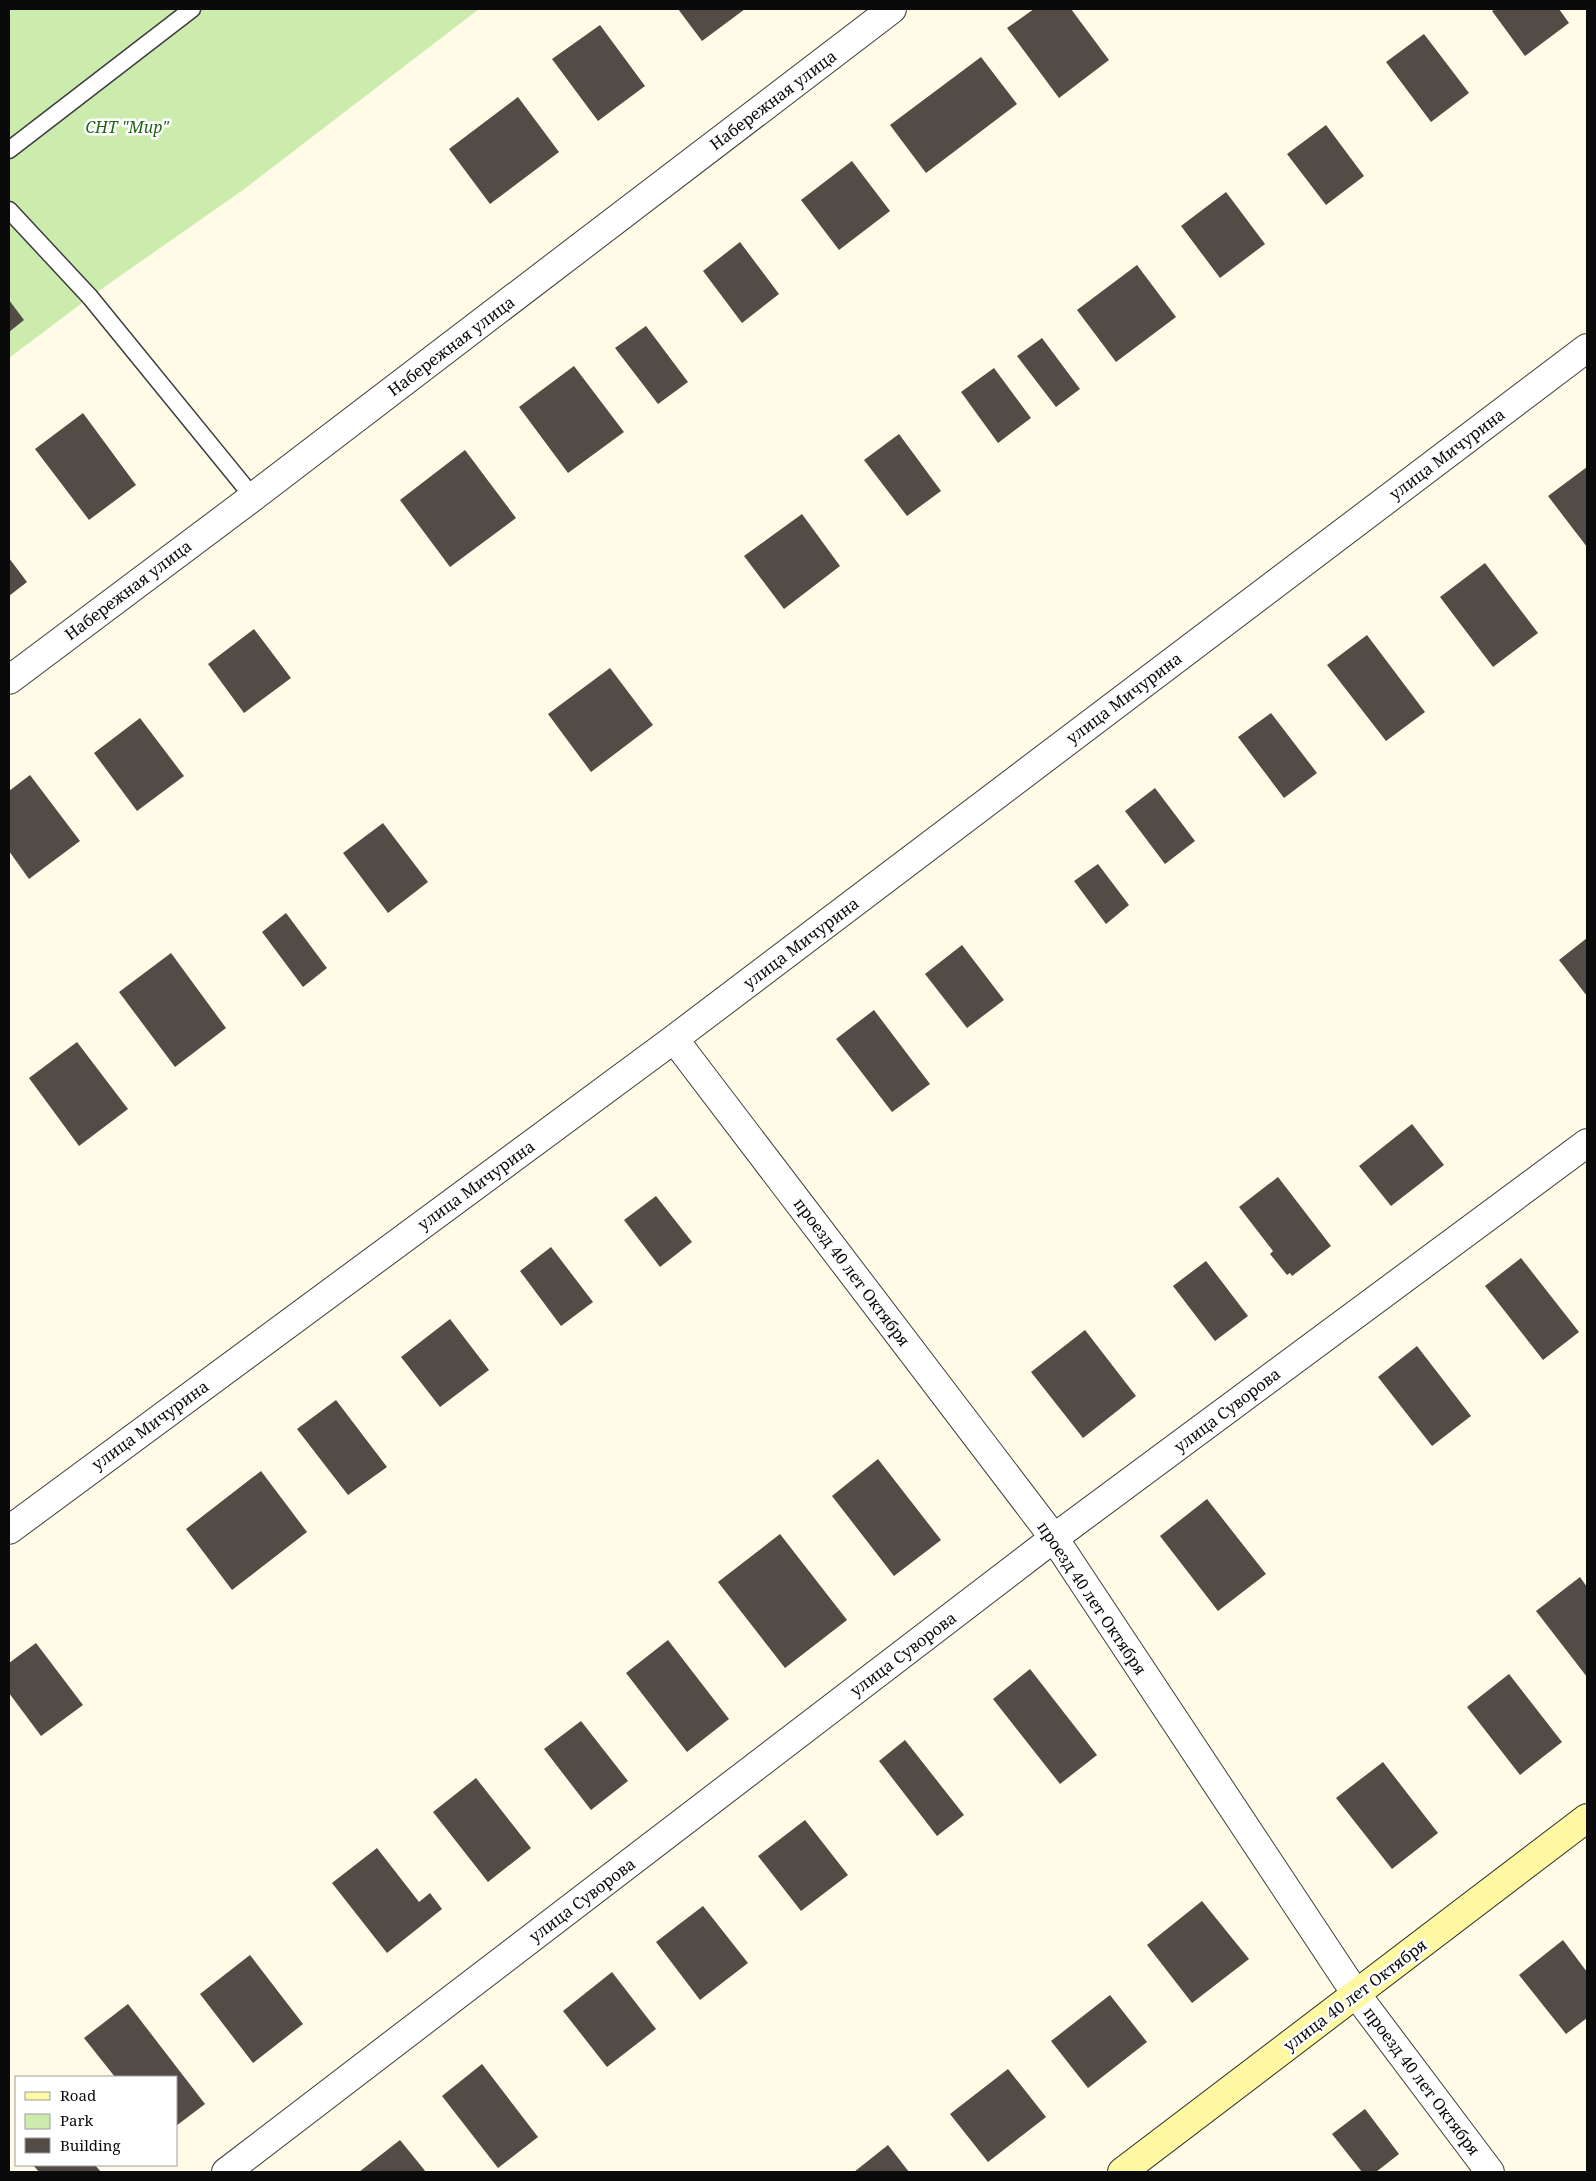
<svg xmlns="http://www.w3.org/2000/svg" width="1596" height="2181" font-family="'Noto Serif',serif">
<style>
.green{fill:#ccecae}
.building{fill:#534b46}
.lines{fill:none;stroke-linecap:round;stroke-linejoin:round}
.lane-casing{stroke:#3d3d3d;stroke-width:19}
.street-casing{stroke:#3d3d3d;stroke-width:30}
.secondary-casing{stroke:#2c2c2c;stroke-width:30}
.lane{stroke:#fff;stroke-width:16}
.street{stroke:#fff;stroke-width:28}
.secondary{stroke:#fff8a2;stroke-width:28}
.labels{text-anchor:middle;stroke-width:5;stroke-linejoin:round;paint-order:stroke}
.street-label{font-size:16px;fill:#0a0a0a;stroke:#fff}
.park-label{font-size:16px;font-style:italic;fill:#246517;stroke:#fff}
</style>
<rect width="100%" height="100%" fill="#fffbe7"/>
<!-- green -->
<path class="green" d="M9,9H479L243,190L90,297L9,358Z"/>
<!-- building -->
<path class="building" d="M678,9H745L702,41Z
M1034,9H1071L1109,60L1059,98L1007,28Z
M1496,9H1559L1569,23L1525,56L1492,11Z
M600,25L645,86L598,121L552,59Z
M1424,34L1469,93L1431,122L1386,62Z
M981,57L1017,104L926,173L890,125Z
M518,97L559,152L490,204L449,149Z
M1326,125L1364,176L1326,205L1287,154Z
M852,161L890,211L839,250L801,200Z
M1226,192L1265,244L1220,278L1181,226Z
M740,242L779,294L742,323L703,271Z
M1137,265L1176,317L1116,362L1077,310Z
M9,300L24,320L9,332Z
M646,326L688,382L658,404L615,348Z
M1042,338L1080,389L1056,407L1017,356Z
M574,366L624,432L568,473L519,407Z
M994,368L1031,418L998,443L961,392Z
M83,413L136,485L89,520L35,449Z
M899,434L941,491L907,516L864,460Z
M465,450L516,518L450,567L400,500Z
M1587,467V547L1548,496Z
M802,514L840,566L784,609L744,556Z
M9,558L27,582L9,596Z
M1485,563L1538,633L1493,667L1440,597Z
M254,629L291,678L244,713L208,664Z
M1367,635L1425,712L1386,741L1327,665Z
M610,668L653,725L591,772L548,714Z
M1271,713L1317,773L1284,798L1238,737Z
M140,718L184,776L137,811L94,753Z
M30,775L80,841L29,879L9,851V791Z
M1155,788L1195,841L1165,864L1125,811Z
M383,823L428,882L388,913L343,853Z
M1098,864L1129,905L1106,924L1074,881Z
M286,913L327,968L303,987L262,932Z
M1587,938V996L1559,960Z
M962,945L1004,1000L967,1028L925,974Z
M171,953L226,1028L175,1067L119,992Z
M874,1010L930,1084L892,1112L836,1039Z
M77,1042L128,1109L79,1146L29,1078Z
M1412,1124L1444,1165L1391,1206L1359,1166Z
M1278,1177L1331,1246L1292,1276L1290,1273L1287,1275L1270,1254L1273,1251L1239,1207Z
M656,1196L692,1242L660,1267L624,1220Z
M551,1247L593,1302L561,1326L520,1271Z
M1521,1258L1579,1332L1543,1360L1485,1286Z
M1206,1261L1248,1316L1215,1341L1173,1286Z
M450,1319L489,1370L440,1407L401,1357Z
M1085,1330L1136,1396L1083,1438L1031,1372Z
M1417,1346L1471,1416L1432,1446L1378,1377Z
M336,1400L387,1467L348,1495L297,1429Z
M878,1459L941,1540L894,1576L832,1496Z
M261,1471L307,1532L232,1590L186,1529Z
M1207,1499L1266,1574L1218,1611L1160,1536Z
M780,1534L847,1620L785,1668L718,1582Z
M1580,1577L1587,1587V1677L1536,1611Z
M668,1640L729,1719L687,1752L626,1673Z
M36,1643L83,1705L41,1736L9,1693V1663Z
M1030,1669L1097,1755L1060,1784L993,1699Z
M1509,1674L1562,1742L1520,1775L1467,1707Z
M581,1721L628,1781L591,1810L544,1749Z
M905,1740L964,1815L937,1836L879,1761Z
M1383,1762L1438,1833L1392,1869L1336,1798Z
M476,1778L531,1848L488,1882L433,1812Z
M805,1820L848,1875L801,1911L758,1856Z
M377,1848L419,1902L430,1893L442,1909L387,1953L332,1883Z
M1202,1901L1249,1959L1192,2003L1147,1945Z
M703,1906L748,1963L700,2000L656,1942Z
M1563,1940L1587,1972V2018L1566,2034L1519,1975Z
M250,1955L303,2024L253,2063L200,1994Z
M612,1972L656,2029L607,2067L563,2011Z
M1110,1995L1147,2042L1088,2088L1051,2041Z
M128,2004L205,2104L176,2126V2077H115L84,2038Z
M482,2064L538,2137L498,2168L442,2096Z
M1008,2069L1046,2117L988,2162L950,2114Z
M1365,2109L1399,2154L1376,2172H1362L1332,2134Z
M400,2140L426,2172H359Z
M888,2145L909,2172H854Z
M33,2165H95L101,2172H39Z"/>
<g class="lines">
<defs>
<path id="lane" d="M9,150L192,9
M9,210L90,297L253,497"/>
<path id="street" d="M9,680L253,497L892,9
M674,1039L1054,1538L1356,1994L1490,2172
M9,1530L674,1039L1587,348
M226,2172L1054,1538L1587,1143"/>
<path id="secondary" d="M1122,2172L1587,1818"/>
</defs>
<!-- lane casing -->
<use href="#lane" class="lane-casing"/>
<!-- street casing -->
<use href="#street" class="street-casing"/>
<!-- secondary casing -->
<use href="#secondary" class="secondary-casing"/>
<!-- lane -->
<use href="#lane" class="lane"/>
<!-- street -->
<use href="#street" class="street"/>
<!-- secondary -->
<use href="#secondary" class="secondary"/>
</g>
<g class="labels">
<!-- street labels -->
<g class="street-label">
<text transform="translate(773 100) rotate(-37)" y="6">Набережная улица</text>
<text transform="translate(451 346) rotate(-37)" y="6">Набережная улица</text>
<text transform="translate(1447 454) rotate(-37)" y="6">улица Мичурина</text>
<text transform="translate(128 590) rotate(-37)" y="6">Набережная улица</text>
<text transform="translate(1124 698) rotate(-37)" y="6">улица Мичурина</text>
<text transform="translate(801 943) rotate(-37)" y="6">улица Мичурина</text>
<text transform="translate(476 1185) rotate(-36)" y="6">улица Мичурина</text>
<text transform="translate(852 1272) rotate(53)" y="6">проезд 40 лет Октября</text>
<text transform="translate(1227 1410) rotate(-37)" y="6">улица Суворова</text>
<text transform="translate(150 1425) rotate(-36)" y="6">улица Мичурина</text>
<text transform="translate(1092 1598) rotate(56)" y="6">проезд 40 лет Октября</text>
<text transform="translate(903 1654) rotate(-37)" y="6">улица Суворова</text>
<text transform="translate(582 1900) rotate(-37)" y="6">улица Суворова</text>
<text transform="translate(1355 1995) rotate(-37)" y="6">улица 40 лет Октября</text>
<text transform="translate(1422 2081) rotate(53)" y="6">проезд 40 лет Октября</text>
</g>
<!-- park labels -->
<g class="park-label">
<text x="127" y="133">СНТ "Мир"</text>
</g>
</g>
<!-- border -->
<rect width="1596" height="2181" fill="none" stroke="#0a0a0a" stroke-width="20"/>
<!-- legend -->
<rect x="15" y="2076" width="162" height="90" fill="#ffffff" stroke="#9d9d9d"/>
<rect x="25" y="2092" width="25" height="8" fill="#fff8a2" stroke="#9d9d9d"/>
<text x="60" y="2101" font-size="15" fill="#0a0a0a">Road</text>
<rect x="25" y="2114" width="25" height="15" fill="#ccecae" stroke="#9d9d9d"/>
<text x="60" y="2126" font-size="15" fill="#0a0a0a">Park</text>
<rect x="25" y="2138" width="25" height="15" fill="#534b46" stroke="#9d9d9d"/>
<text x="60" y="2151" font-size="15" fill="#0a0a0a">Building</text>
</svg>
